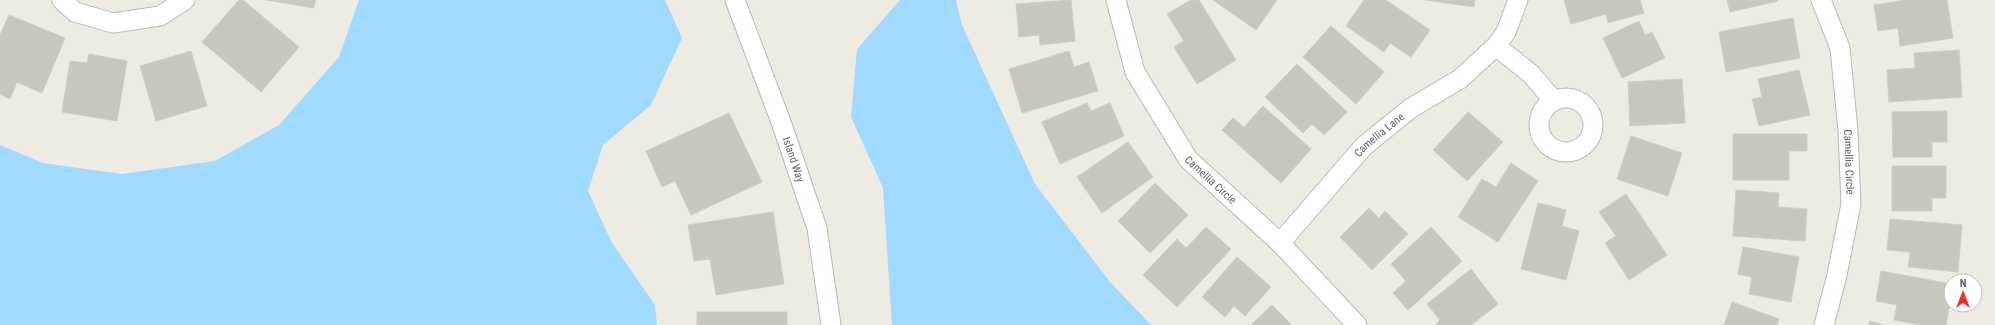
<svg xmlns="http://www.w3.org/2000/svg" width="1995" height="325" font-family="'Roboto Condensed',sans-serif">
<style>
.water{fill:#a1daff}
.building{fill:#c9c5bf;stroke:#d3ccc0}
.lines{fill:none;stroke-linecap:round;stroke-linejoin:round}
.street-casing{stroke:#b5b9bd;stroke-width:21}
.street{stroke:#fff;stroke-width:19}
.labels{text-anchor:middle;stroke-width:3.5;stroke-linejoin:round;paint-order:stroke}
.street-label{font-size:11px;fill:#5a5f64;stroke:#fff}
</style>
<rect width="100%" height="100%" fill="#eeebe2"/>
<!-- water -->
<path class="water" d="M359,0H665L682,38L651,105L603,145L588,191L612,243L655,305L657,325H0V145L43,163L122,174L215,161L279,125L339,57Z
M900,0H956L962,25L1035,184L1110,282L1151,325H892L883,188L851,117L857,49Z"/>
<!-- building -->
<path class="building" d="M239,0H243L299,47L261,92L202,42Z
M266,0H316L314,8Z
M1071,0L1075,41L1040,45L1039,35L1019,37L1016,4Z
M1191,0H1199L1236,60L1197,84L1174,47L1184,41L1167,14Z
M1213,0H1277L1256,30Z
M1364,0H1386L1430,30L1411,57L1390,43L1384,52L1346,26Z
M1426,0H1475L1474,7Z
M1564,0H1640L1644,13L1608,23L1606,14L1571,24Z
M1727,0H1777L1778,1L1730,12Z
M1905,0H1947L1953,38L1900,46L1898,28L1878,31L1874,5Z
M9,15L65,38L42,93L17,82L10,99L0,94V35Z
M1793,18L1800,58L1726,72L1719,32Z
M1639,21L1645,35L1652,32L1665,58L1622,78L1603,38Z
M1331,26L1384,72L1356,104L1303,57Z
M1959,50L1962,97L1889,102L1887,70L1915,68L1914,53Z
M191,51L207,106L156,121L140,66Z
M1069,51L1074,67L1089,62L1098,91L1022,113L1009,69Z
M89,54L127,61L117,121L62,112L70,61L87,63Z
M1297,64L1347,112L1324,135L1312,124L1303,133L1265,97Z
M1799,70L1810,115L1759,126L1752,99L1762,97L1758,79Z
M1682,79L1685,123L1630,126L1628,82Z
M1087,103L1091,111L1110,103L1124,136L1060,164L1042,122Z
M1263,106L1311,149L1281,183L1222,130L1233,118L1244,127Z
M1947,111V142H1932V157H1893L1892,112Z
M1468,112L1503,142L1467,181L1433,150Z
M729,113L762,182L691,215L675,181L662,187L646,151Z
M1733,134H1807V151H1789V180H1733Z
M1631,136L1682,153L1668,196L1617,179Z
M1128,142L1153,177L1102,213L1077,177Z
M1511,163L1538,181L1498,242L1458,217L1482,179L1496,187Z
M1892,166H1946V198H1932V211H1892Z
M1155,183L1188,215L1150,253L1118,221Z
M1736,190L1779,193L1778,207L1807,209L1805,241L1733,236Z
M1626,194L1667,255L1629,280L1605,243L1616,236L1599,212Z
M1538,203L1566,210L1562,226L1579,231L1566,280L1521,269Z
M1369,208L1379,218L1385,211L1408,234L1372,270L1340,237Z
M773,212L784,284L716,295L710,259L694,261L688,225Z
M1890,219L1962,225L1958,272L1908,267L1910,252L1887,250Z
M1206,227L1231,249L1177,307L1143,275L1177,239L1186,248Z
M1431,227L1462,261L1408,310L1393,293L1406,281L1391,264Z
M1743,247L1799,257L1791,302L1749,294L1752,277L1738,274Z
M1237,257L1271,287L1245,316L1234,306L1225,317L1202,297Z
M1471,269L1498,304L1471,325H1435L1440,320L1427,304Z
M1881,271L1951,284V299L1946,325H1920L1894,320L1897,305L1876,301Z
M1732,302L1779,319L1777,325H1724Z
M1272,305L1292,325H1251Z
M697,312H787V325H697Z
M1870,321L1883,325H1869Z"/>
<g class="lines">
<defs>
<g id="street">
<path d="M62,0L75,12L113,23L160,16L185,0"/>
<path id="s1" d="M735,0L781,122L817,228L831,325"/>
<path id="s2" d="M1116,0L1135,72L1188,159L1280,243L1357,325"/>
<path id="s3" d="M1821,0L1840,48L1848,131L1851,204L1837,275L1824,325"/>
<path d="M1496,46L1531,74L1554,101"/>
<circle cx="1566" cy="125" r="27"/>
<path id="s4" d="M1280,243L1364,146L1411,108L1460,79L1496,46L1506,32L1518,0"/>
</g>
</defs>
<!-- street casing -->
<use href="#street" class="street-casing"/>
<!-- street -->
<use href="#street" class="street"/>
</g>
<g class="labels">
<!-- street labels -->
<g class="street-label">
<text dy="4" stroke="none"><textPath href="#s4" startOffset="147">Camellia Lane</textPath></text>
<text dy="4" stroke="none"><textPath href="#s1" startOffset="170">Island Way</textPath></text>
<text dy="4" stroke="none"><textPath href="#s3" startOffset="166">Camellia Circle</textPath></text>
<text dy="4" stroke="none"><textPath href="#s2" startOffset="207">Camellia Circle</textPath></text>
</g>
</g>
<!-- north arrow -->
<g transform="translate(1963 293)"><circle r="19" fill="#ffffff" stroke="#bdbfc1"/>
<path d="M0-3L7 15L0 10L-7 15Z" fill="#ef2e27"/>
<text y="-6" font-size="11" font-weight="bold" text-anchor="middle" fill="#5a5f64">N</text>
</g>
</svg>
